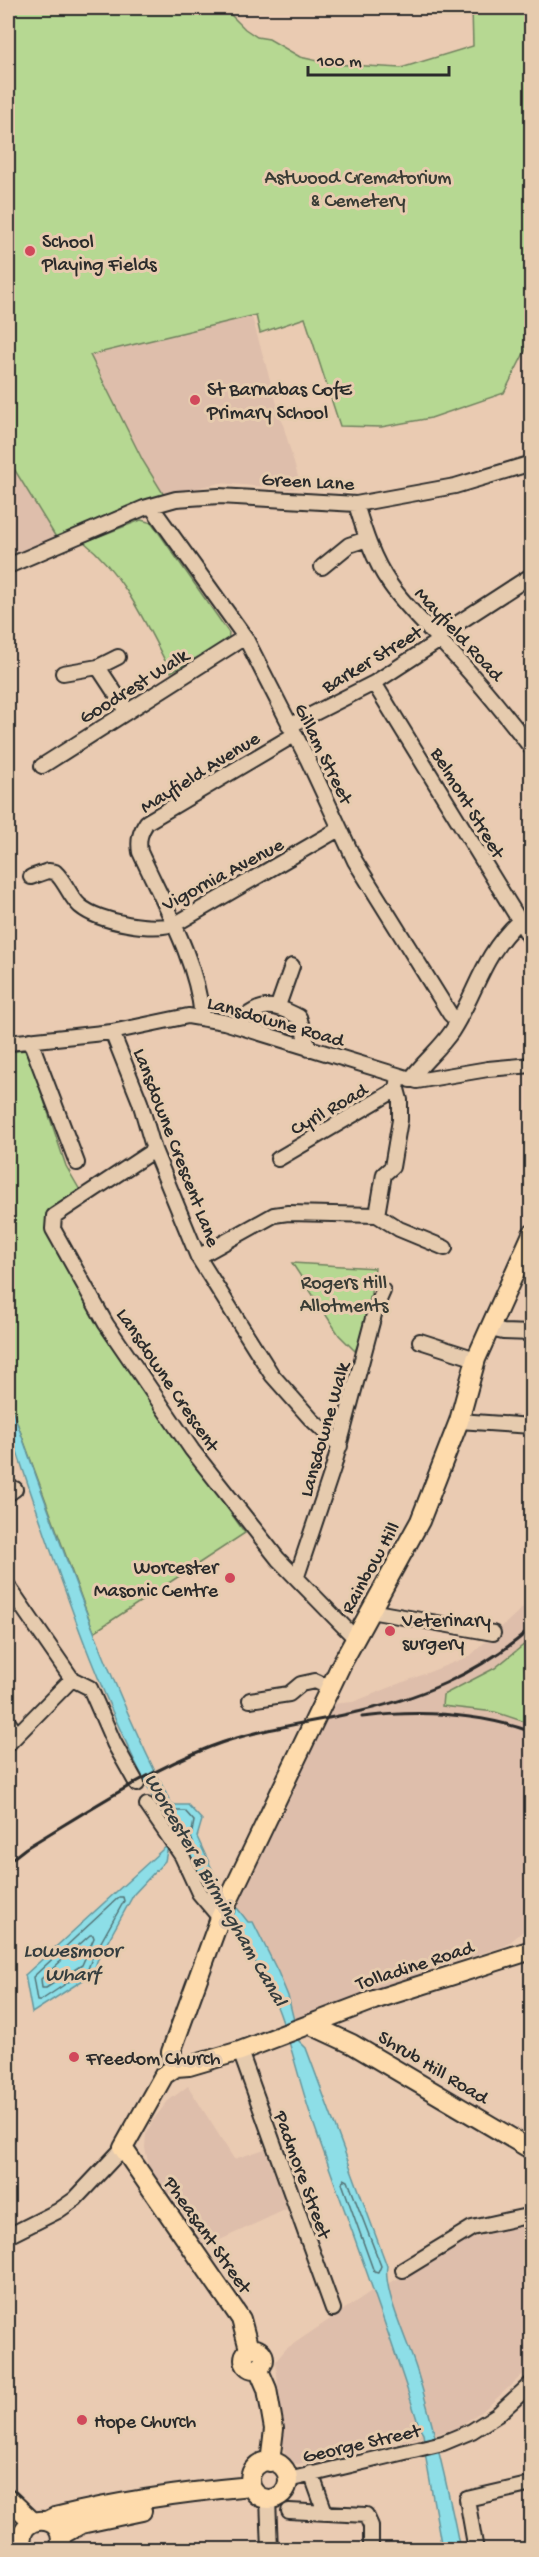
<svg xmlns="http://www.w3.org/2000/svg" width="539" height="2557" font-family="'Gochi Hand',sans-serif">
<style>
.built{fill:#debeab}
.green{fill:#b6d892;stroke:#70825e;stroke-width:1.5}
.water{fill:#8ddee7;stroke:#66969c;stroke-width:1.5}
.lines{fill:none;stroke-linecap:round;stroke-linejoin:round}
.shore{stroke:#527376;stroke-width:1.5}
.minor-casing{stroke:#2b2b2b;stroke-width:18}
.major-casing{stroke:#2b2b2b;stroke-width:22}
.minor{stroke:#e6cbae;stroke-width:14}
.major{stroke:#fedbac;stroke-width:18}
.rail{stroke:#2b2b2b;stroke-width:3}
.poi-dot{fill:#d1495b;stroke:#e6cbae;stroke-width:2}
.labels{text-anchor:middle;stroke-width:6;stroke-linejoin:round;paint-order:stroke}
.park-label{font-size:20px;fill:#393c35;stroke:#e6cbae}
.poi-label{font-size:20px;fill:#2b2b2b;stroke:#e6cbae;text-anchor:start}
.street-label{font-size:20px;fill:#2b2b2b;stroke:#e6cbae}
.water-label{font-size:21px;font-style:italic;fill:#353d3e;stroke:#e6cbae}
</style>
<rect width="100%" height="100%" fill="#eacbb2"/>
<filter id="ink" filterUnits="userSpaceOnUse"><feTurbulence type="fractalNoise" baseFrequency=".0167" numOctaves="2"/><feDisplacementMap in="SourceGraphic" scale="12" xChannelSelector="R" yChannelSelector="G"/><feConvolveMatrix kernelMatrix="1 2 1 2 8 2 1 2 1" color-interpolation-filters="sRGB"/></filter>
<g filter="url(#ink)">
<!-- built -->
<path class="built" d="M251,314L301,487L290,489L220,483L164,495L143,461L90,356Z
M8,459L57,539L8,562Z
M531,1600V1925L505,1946L451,1963L295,2020L288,1996L266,1946L253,1922L248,1923L236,1908L331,1704L353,1702L470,1656Z
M188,2086L234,2159L265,2149L287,2209L205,2247L158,2181L149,2166L145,2148L146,2134L153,2120L168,2101Z
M531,2222V2367L486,2408L459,2427L440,2433L297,2464L287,2460L283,2448L276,2361L286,2349L370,2292L426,2265L463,2241Z"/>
<!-- green -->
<path class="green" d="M8,8H224L245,29L257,37L269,39L300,57L331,64L401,68L473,46L472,8H531V339L504,393L431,418L381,427L340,426L305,318L260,333L256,315L90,355L143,461L164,495L119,510L57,539L8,459Z
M141,520L152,523L229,633L228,641L171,672C147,627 125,575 84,542Z
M27,1050L66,1166L81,1192L46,1214L48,1232L103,1334L245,1533L94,1632L8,1398V1052Z
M292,1263L375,1268L365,1329L355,1351L339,1335Z
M531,1639V1724L495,1712L442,1706L443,1695L495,1668Z"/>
<!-- water -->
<path class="water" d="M8,1398C58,1535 104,1675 172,1805H188L202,1820L197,1837L220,1886L248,1922H253L278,1972L288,1996L299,2041L306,2048L387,2266C383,2292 409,2344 417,2371C435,2430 448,2489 460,2549H442L426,2459L423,2433L419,2426C387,2324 349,2224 313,2122C296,2074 289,2028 266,1981C241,1933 207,1889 178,1844L167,1851L165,1861L134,1894L97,1961L94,1973L32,2013L25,1975L162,1850L176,1840C101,1710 56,1566 8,1425Z"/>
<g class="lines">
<!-- shore -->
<path class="shore" d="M172,1811H185L194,1821L191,1837L195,1849L194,1852L190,1851L169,1815Z
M119,1897H123L124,1901L92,1958L88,1969L40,2001H37L33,1977Z
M90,1935H93L94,1938L82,1965L46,1988H42L41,1979Z
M344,2179L348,2181L381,2266L378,2273L374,2272L342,2183Z"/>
<defs>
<path id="minor" d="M356,504C364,531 373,560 390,584C408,610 431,630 452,653C480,683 506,715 532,749
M151,506L245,637L308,760L355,861L450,1014L457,1021
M8,566L144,508L176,499L219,496L356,504L455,486L532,463
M322,567L349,545L367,539
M98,667L127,711
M63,673L98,667L118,657
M374,683L532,941
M289,726L374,683L440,640L441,634L532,575
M42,766L245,637
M31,877L48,871L55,872C66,882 69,896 80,906C99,922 156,933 179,922L339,829
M278,1006L292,966
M202,1016C196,958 164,905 140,852C138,840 140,832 147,822L294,735
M234,1025C260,1005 268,1000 299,1017L309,1049
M112,1032L140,1102L154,1150L198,1257L272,1375L311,1419L340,1446
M30,1040L77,1163
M8,1043L112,1032L188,1016L224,1022L417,1081L488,1069L532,1065
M410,1080C423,1062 440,1049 452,1031C478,990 481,957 519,921
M154,1150L54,1216L53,1229L106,1324L192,1450L278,1559L355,1638
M278,1159L397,1089
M377,1215L384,1174L392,1167L400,1120V1100L397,1089L399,1077
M198,1257L274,1215L288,1213L377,1215L399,1229L445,1248
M490,1329L503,1332L532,1333
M420,1341L476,1359
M459,1421L532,1426
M8,1494L15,1489
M297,1576L334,1465L376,1307L383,1291
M8,1586L72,1679
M370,1611L493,1633
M72,1679L90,1688L114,1743L137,1784
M250,1700L289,1694L301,1684L315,1681L330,1688
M8,1722L17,1735
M8,1744L72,1679
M147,1805L182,1856L199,1893L220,1918
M240,2051L333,2309
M8,2236L58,2211L75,2199L123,2148
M403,2270L472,2228L532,2215
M311,2473L325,2512
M288,2480L443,2443L472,2431L497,2415L532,2383
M268,2499L270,2550
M289,2511L366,2515L371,2526V2550
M476,2550L467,2499L532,2484"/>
<path id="major" d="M311,2025L352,2044L532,2150
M176,2067L171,2052L220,1918L342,1663L420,1521L459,1421L476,1359L532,1234
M244 2359a10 10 0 1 1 20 0a10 10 0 1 1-20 0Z
M249,2349L241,2319L123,2148L164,2075L176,2067L189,2066L240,2051L374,2000L532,1950
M258,2368L267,2389L274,2429L270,2462
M250 2480a19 19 0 1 1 38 0a19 19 0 1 1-38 0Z
M8,2498L33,2522
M47,2521L55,2517C119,2501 185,2492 251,2486
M61,2535L81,2524L142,2511
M23,2550C11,2511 72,2511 59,2550"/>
</defs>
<!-- minor casing -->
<use href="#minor" class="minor-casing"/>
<!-- major casing -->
<use href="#major" class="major-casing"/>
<!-- minor -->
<use href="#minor" class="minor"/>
<!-- major -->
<use href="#major" class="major"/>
<!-- rail -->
<path class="rail" d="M362,1717C420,1710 476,1712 532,1732
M8,1862L26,1848C86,1812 145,1772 210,1747C254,1730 302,1724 348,1714C419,1699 476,1675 532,1628"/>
</g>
</g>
<!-- markers -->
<g class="poi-dot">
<circle cx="30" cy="251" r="6"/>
<circle cx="195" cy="400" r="6"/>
<circle cx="230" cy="1578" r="6"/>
<circle cx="390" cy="1631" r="6"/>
<circle cx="74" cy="2057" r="6"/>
<circle cx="82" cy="2420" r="6"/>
</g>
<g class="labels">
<!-- park labels -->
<g class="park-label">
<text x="358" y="183">Astwood Crematorium<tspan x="358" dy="23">&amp; Cemetery</tspan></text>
<text x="344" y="1288">Rogers Hill<tspan x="344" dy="23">Allotments</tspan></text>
</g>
<!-- poi labels -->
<g class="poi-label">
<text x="42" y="247">School<tspan x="42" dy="23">Playing Fields</tspan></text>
<text x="207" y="395">St Barnabas CofE<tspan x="207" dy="23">Primary School</tspan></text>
<text x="218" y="1573" text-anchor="end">Worcester<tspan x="218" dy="23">Masonic Centre</tspan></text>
<text x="402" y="1626">Veterinary<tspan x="402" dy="23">surgery</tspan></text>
<text x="86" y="2064">Freedom Church</text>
<text x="94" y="2427">Hope Church</text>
</g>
<!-- street labels -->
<g class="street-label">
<text transform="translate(308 480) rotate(3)" y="7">Green Lane</text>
<text transform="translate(460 633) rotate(47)" y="7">Mayfield Road</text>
<text transform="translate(371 658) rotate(-31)" y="7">Barker Street</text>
<text transform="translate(133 685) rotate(-32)" y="7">Goodrest Walk</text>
<text transform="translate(325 753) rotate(64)" y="7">Gillam Street</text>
<text transform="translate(199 771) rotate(-32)" y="7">Mayfield Avenue</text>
<text transform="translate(469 802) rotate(59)" y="7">Belmont Street</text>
<text transform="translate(222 873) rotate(-28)" y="7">Vigornia Avenue</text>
<text transform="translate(276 1020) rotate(16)" y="7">Lansdowne Road</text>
<text transform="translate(328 1108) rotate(-30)" y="7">Cyril Road</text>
<text transform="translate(178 1147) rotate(69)" y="7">Lansdowne Crescent Lane</text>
<text transform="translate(169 1379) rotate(56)" y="7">Lansdowne Crescent</text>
<text transform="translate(323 1429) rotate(-74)" y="7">Lansdowne Walk</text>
<text transform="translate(369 1567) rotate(-61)" y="7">Rainbow Hill</text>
<text transform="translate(414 1964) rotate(-18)" y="7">Tolladine Road</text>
<text transform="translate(434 2066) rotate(31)" y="7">Shrub Hill Road</text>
<text transform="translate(304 2174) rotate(70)" y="7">Padmore Street</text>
<text transform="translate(209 2234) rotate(55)" y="7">Pheasant Street</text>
<text transform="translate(361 2442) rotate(-13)" y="7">George Street</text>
</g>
<!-- water labels -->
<g class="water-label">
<text transform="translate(217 1889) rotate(60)" y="7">Worcester &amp; Birmingham Canal</text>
<text x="72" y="1956">Lowesmoor<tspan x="72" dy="24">Wharf</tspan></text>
</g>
</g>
<!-- margin -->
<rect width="539" height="2557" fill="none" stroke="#e6cbae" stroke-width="30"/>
<rect x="15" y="15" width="509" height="2527" fill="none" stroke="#2b2b2b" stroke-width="2" filter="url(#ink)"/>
<!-- scale -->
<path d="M308 66v9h141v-9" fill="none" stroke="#2b2b2b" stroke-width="3"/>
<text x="317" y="66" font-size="18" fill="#2b2b2b" stroke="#e6cbae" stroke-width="4.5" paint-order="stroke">100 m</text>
</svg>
